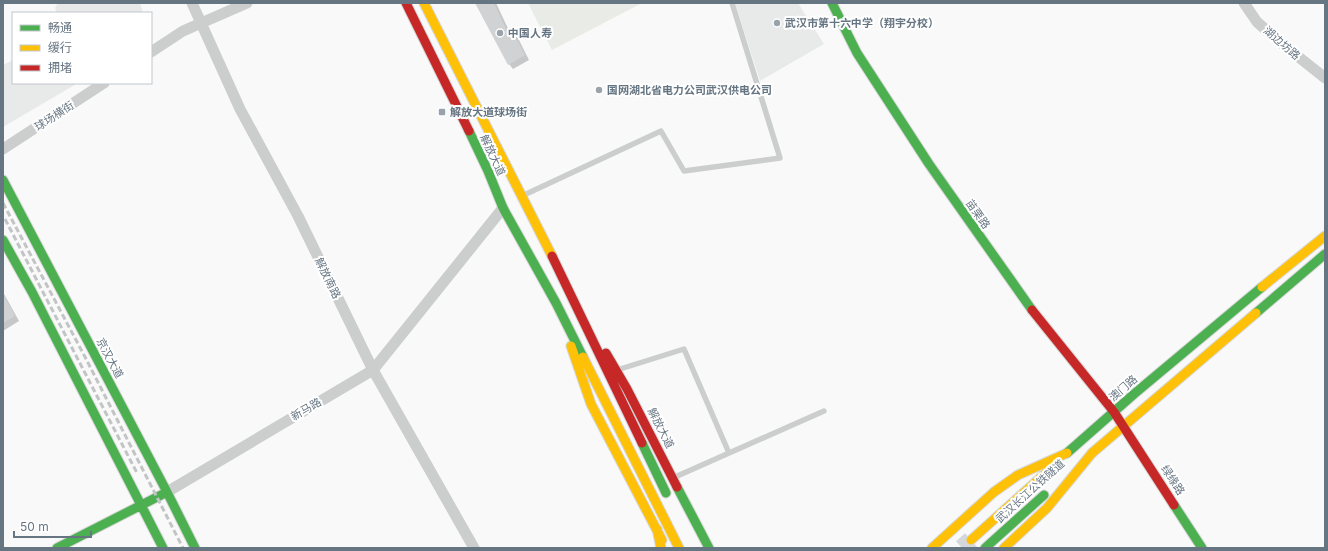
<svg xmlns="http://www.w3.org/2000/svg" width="1328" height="551" font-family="Inter,'Noto Sans SC',sans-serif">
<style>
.built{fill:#e8e9e9}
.green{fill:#e8ebe6}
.shadow{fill:#0003}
.building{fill:#d0d2d3}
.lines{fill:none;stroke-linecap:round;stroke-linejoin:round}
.primary-tunnel{stroke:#d4d8db;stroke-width:18;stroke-dasharray:18 9;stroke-linecap:butt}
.fast-casing{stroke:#d6d7d8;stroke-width:11}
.slow-casing{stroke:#d6d7d8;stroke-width:11}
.jam-casing{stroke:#d6d7d8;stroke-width:11}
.lane{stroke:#cccece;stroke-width:5.5}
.street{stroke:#cccece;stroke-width:11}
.fast{stroke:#4caf50;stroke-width:9}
.slow{stroke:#ffc107;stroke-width:9}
.jam{stroke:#c62828;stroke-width:9}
.rail{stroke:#c3c4c6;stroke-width:3;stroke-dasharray:6 3;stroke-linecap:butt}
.poi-dot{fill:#99a3ac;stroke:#fff;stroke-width:1.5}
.labels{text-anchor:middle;stroke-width:4;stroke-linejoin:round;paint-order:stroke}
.poi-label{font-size:11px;font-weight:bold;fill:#667582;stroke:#fff;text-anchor:start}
.street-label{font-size:11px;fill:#667582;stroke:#fff}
</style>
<rect width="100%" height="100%" fill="#f9f9f9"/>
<!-- built -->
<path class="built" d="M58,3H140L143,13H57L55,8Z
M735,3H798L824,44L760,81Z
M13,60V83H78L3,127V65Z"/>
<!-- green -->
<path class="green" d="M528,3H642L552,50Z"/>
<!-- shadow -->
<path class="shadow" d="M476,3H496L511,35L513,33L518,38L529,60L513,69L509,64Z
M3,292L19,321L3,331Z"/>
<!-- building -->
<path class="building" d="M475,3H494L509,35L513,32L525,55L508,65Z
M3,294L15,316L3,323Z"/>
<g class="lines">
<!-- primary-tunnel -->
<path class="primary-tunnel" d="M962,548L971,540"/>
<defs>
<path id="fast" d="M832,3L857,53L929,164L1032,310
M469,131L488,171L503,208L556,303L583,357
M3,180L167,492L195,548
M3,240L32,292L163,548
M1256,313L1325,254
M642,443L666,493
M1067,453L1134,394L1262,287
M677,487L709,548
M1174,505L1202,548
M57,548L167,492
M985,548L1044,495"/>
<path id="slow" d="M424,3L552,256
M1262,287L1325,236
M571,346L591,404L662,540
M583,357L679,548
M657,529L661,548
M971,540L1057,463
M932,548L994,492L1018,475L1067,453
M1004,548L1047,508L1092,453L1256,313"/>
<path id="jam" d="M406,3L469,131
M552,256L642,443
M1032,310L1114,412L1174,505
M606,353L627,389L677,487"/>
</defs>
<!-- fast casing -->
<use href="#fast" class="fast-casing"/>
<!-- slow casing -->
<use href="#slow" class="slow-casing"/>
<!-- jam casing -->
<use href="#jam" class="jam-casing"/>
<!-- lane -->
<path class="lane" d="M524,195L661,131L684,171L780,158L732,3
M617,370L684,349L729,453
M675,477L824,411"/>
<!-- street -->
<path class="street" d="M192,3L240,109L298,216L373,370L474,548
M1244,3L1257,22L1286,47L1325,78
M151,52L183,31L247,3
M3,149L104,83
M167,492L373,370L503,208"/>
<!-- fast -->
<use href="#fast" class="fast"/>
<!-- slow -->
<use href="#slow" class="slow"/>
<!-- jam -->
<use href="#jam" class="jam"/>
<!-- rail -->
<path class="rail" d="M3,203L84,355L183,548
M5,219L137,473"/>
</g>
<!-- markers -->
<g class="poi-dot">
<circle cx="777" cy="23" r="4"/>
<circle cx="500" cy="33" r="4"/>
<circle cx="599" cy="90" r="4"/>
<rect x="438" y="108" width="8" height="8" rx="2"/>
</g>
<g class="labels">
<!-- poi labels -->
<g class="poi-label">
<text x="785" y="27">武汉市第十六中学（翔宇分校）</text>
<text x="508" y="37">中国人寿</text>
<text x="607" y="94">国网湖北省电力公司武汉供电公司</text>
<text x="450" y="116">解放大道球场街</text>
</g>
<!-- street labels -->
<g class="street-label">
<text transform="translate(1282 43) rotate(41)" y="4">湖边坊路</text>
<text transform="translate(54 116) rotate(-33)" y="4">球场横街</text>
<text transform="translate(493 155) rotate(65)" y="4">解放大道</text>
<text transform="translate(978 214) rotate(55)" y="4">苗栗路</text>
<text transform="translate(328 278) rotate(64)" y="4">解放南路</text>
<text transform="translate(110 358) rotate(62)" y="4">京汉大道</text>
<text transform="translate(1123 388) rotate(-41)" y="4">澳门路</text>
<text transform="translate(306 409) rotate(-30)" y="4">新马路</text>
<text transform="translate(661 428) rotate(63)" y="4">解放大道</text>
<text transform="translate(1173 480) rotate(57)" y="4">绿缘路</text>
<text transform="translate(1030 491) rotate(-42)" y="4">武汉长江公铁隧道</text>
</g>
</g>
<!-- border -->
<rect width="1328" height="551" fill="none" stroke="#667582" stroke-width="8"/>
<!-- legend -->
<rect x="12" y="12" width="140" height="72" fill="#ffffff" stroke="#c2c8cd"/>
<rect x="20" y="25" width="20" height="6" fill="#4caf50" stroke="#c2c8cd"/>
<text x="48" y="32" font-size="12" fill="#667582">畅通</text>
<rect x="20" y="45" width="20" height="6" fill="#ffc107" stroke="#c2c8cd"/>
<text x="48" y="52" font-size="12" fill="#667582">缓行</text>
<rect x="20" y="65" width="20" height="6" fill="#c62828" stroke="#c2c8cd"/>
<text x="48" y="72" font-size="12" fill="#667582">拥堵</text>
<!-- scale -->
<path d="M14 531v6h77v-6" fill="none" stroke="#667582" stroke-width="2"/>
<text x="20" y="531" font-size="12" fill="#667582" stroke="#ffffff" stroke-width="3" paint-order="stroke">50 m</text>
</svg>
